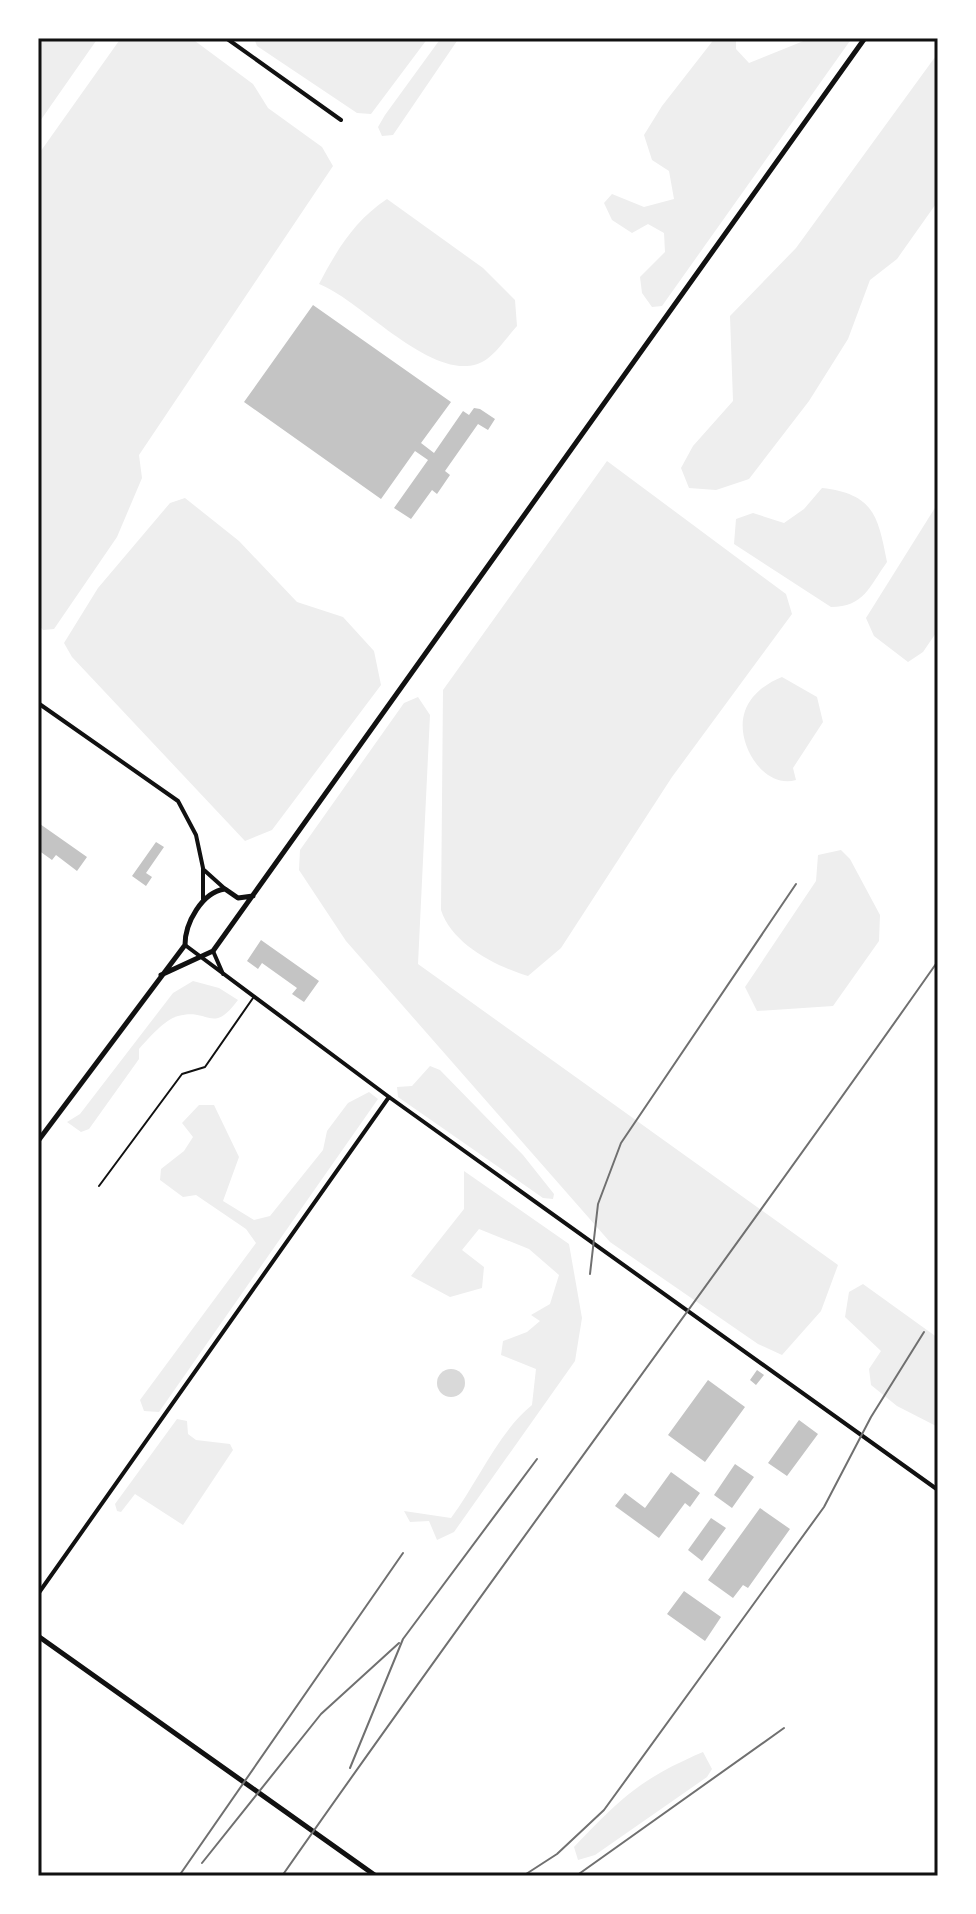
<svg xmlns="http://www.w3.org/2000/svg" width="976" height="1914" font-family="Merriweather,serif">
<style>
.green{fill:#eee}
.water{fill:#d9d9d9}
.building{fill:#c4c4c4}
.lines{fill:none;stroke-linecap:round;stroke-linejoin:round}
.service{stroke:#111;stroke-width:2}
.minor{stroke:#111;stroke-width:4}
.tertiary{stroke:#111;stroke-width:5}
.rail{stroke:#707070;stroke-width:2}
.neatline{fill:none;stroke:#111;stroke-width:3}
</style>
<rect width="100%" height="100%" fill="#fff"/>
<!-- green -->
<path class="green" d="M38,38H98L38,124Z
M121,38H191L253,84L268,108L322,147L333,166L139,455L142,478L117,537L54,629L43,630L38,624V155Z
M254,38H428L371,114L357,113L257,46Z
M441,38H459L393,135L382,136L378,127L385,115Z
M715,38H736V49L749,63L811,38H852L662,306L652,307L642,293L640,277L665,252L664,233L648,224L632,233L612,220L604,203L612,194L644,207L674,199L669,171L652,160L644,135L662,106Z
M938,53V201L897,259L870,280L848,339L809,401L749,479L716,490L689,488L681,468L693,446L733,401L730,316L796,248Z
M387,199L483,268L515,300L517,326C507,337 498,351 487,359C440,392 362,300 319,284C337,250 354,221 387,199Z
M607,461L786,594L792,614L672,777L561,948L528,976C495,966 452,944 441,910L443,690Z
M822,488C874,494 878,516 887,562C869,587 864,607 831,607L734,544L736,519L753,513L784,523L804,509Z
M185,498L239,541L297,602L343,617L374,651L381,685L272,830L245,841L72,657L64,643L98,588L170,503Z
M938,503V630L923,652L908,662L874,636L866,618Z
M782,677L817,697L823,722L793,768L796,780C763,790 734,741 745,711C751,694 767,683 782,677Z
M418,697L430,715L418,964L838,1265L821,1311L782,1355L758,1344L610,1242L346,941L299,870L300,850L404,703Z
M841,850L850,859L880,915L879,941L833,1006L757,1011L745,987L816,881L818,855Z
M193,981L219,988L238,1000C211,1036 210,1007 178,1016C164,1020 149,1038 139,1049V1059L89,1129L81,1132L67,1122L80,1114L173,993Z
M430,1066L440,1070L523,1155L554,1194L553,1199L543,1198L398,1097L397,1087L412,1086Z
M369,1092L378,1099L159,1412L144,1411L140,1400L256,1243L246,1229L196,1195L183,1197L160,1180L161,1169L184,1151L193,1137L182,1123L199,1105H214L239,1157L223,1201L254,1220L270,1216L323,1150L327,1131L348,1103Z
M464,1171L569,1244L582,1318L575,1361L454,1532L437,1540L429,1521L410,1522L404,1511L451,1518C477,1483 500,1430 532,1405L536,1369L501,1355L503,1341L527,1332L540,1321L531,1315L550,1304L559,1275L529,1249L479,1229L462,1250L484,1267L482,1288L450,1297L411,1276L464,1209Z
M863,1284L938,1338V1427L897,1406L871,1385L869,1369L881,1351L845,1317L849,1292Z
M177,1419L187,1421L188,1434L196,1440L230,1444L233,1450L183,1525L135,1494L121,1512L117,1511L115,1504Z
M703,1752L712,1769L707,1777L595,1855L578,1860L574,1847C621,1798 640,1779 703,1752Z"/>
<!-- water -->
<path class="water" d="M437 1383a14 14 0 1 1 28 0a14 14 0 1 1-28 0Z"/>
<!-- building -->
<path class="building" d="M313,305L451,402L421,443L434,453L463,411L469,415L474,408L480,409L495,419L488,430L478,424L445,471L450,475L437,494L432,490L411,519L394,508L428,460L415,451L381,499L244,402Z
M40,824L87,857L77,871L56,855L52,860L38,850Z
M156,842L164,847L146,873L152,877L146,886L132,876Z
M261,940L319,981L304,1002L292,994L297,988L262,963L258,969L247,961Z
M757,1370L764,1375L756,1385L750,1380Z
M708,1380L745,1407L705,1462L668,1435Z
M799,1420L818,1434L787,1476L768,1463Z
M735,1464L754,1477L732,1508L714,1495Z
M671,1472L700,1493L690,1507L685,1503L659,1538L615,1506L625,1493L645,1508Z
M760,1508L790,1529L748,1588L743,1585L733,1598L708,1580Z
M711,1518L726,1528L702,1561L688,1550Z
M684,1591L721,1617L705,1641L667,1614Z"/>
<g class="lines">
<!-- service -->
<path class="service" d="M99,1186L182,1074L205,1067L253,998"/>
<!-- minor -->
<path class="minor" d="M226,38L341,120
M38,703L178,801L196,835L203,868V899
M204,870L224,888
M185,945L389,1097L938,1490
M213,951L223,974
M38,1594L389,1097"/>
<!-- tertiary -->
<path class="tertiary" d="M161,975L213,951L865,38
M38,1141L185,945C185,923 202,892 225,889L238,898L253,896
M38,1636L376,1876"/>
<!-- rail -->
<path class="rail" d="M590,1274L598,1204L621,1143L796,884
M350,1768L403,1639L537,1459
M202,1863L321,1714L399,1643
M179,1876L403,1553
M282,1876C497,1568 723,1268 938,961
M523,1876L557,1854L604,1810L824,1507L871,1417L924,1332
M576,1876L784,1728"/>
</g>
<!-- border -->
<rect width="976" height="1914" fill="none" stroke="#ffffff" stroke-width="80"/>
<rect x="40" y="40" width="896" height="1834" class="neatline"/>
</svg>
